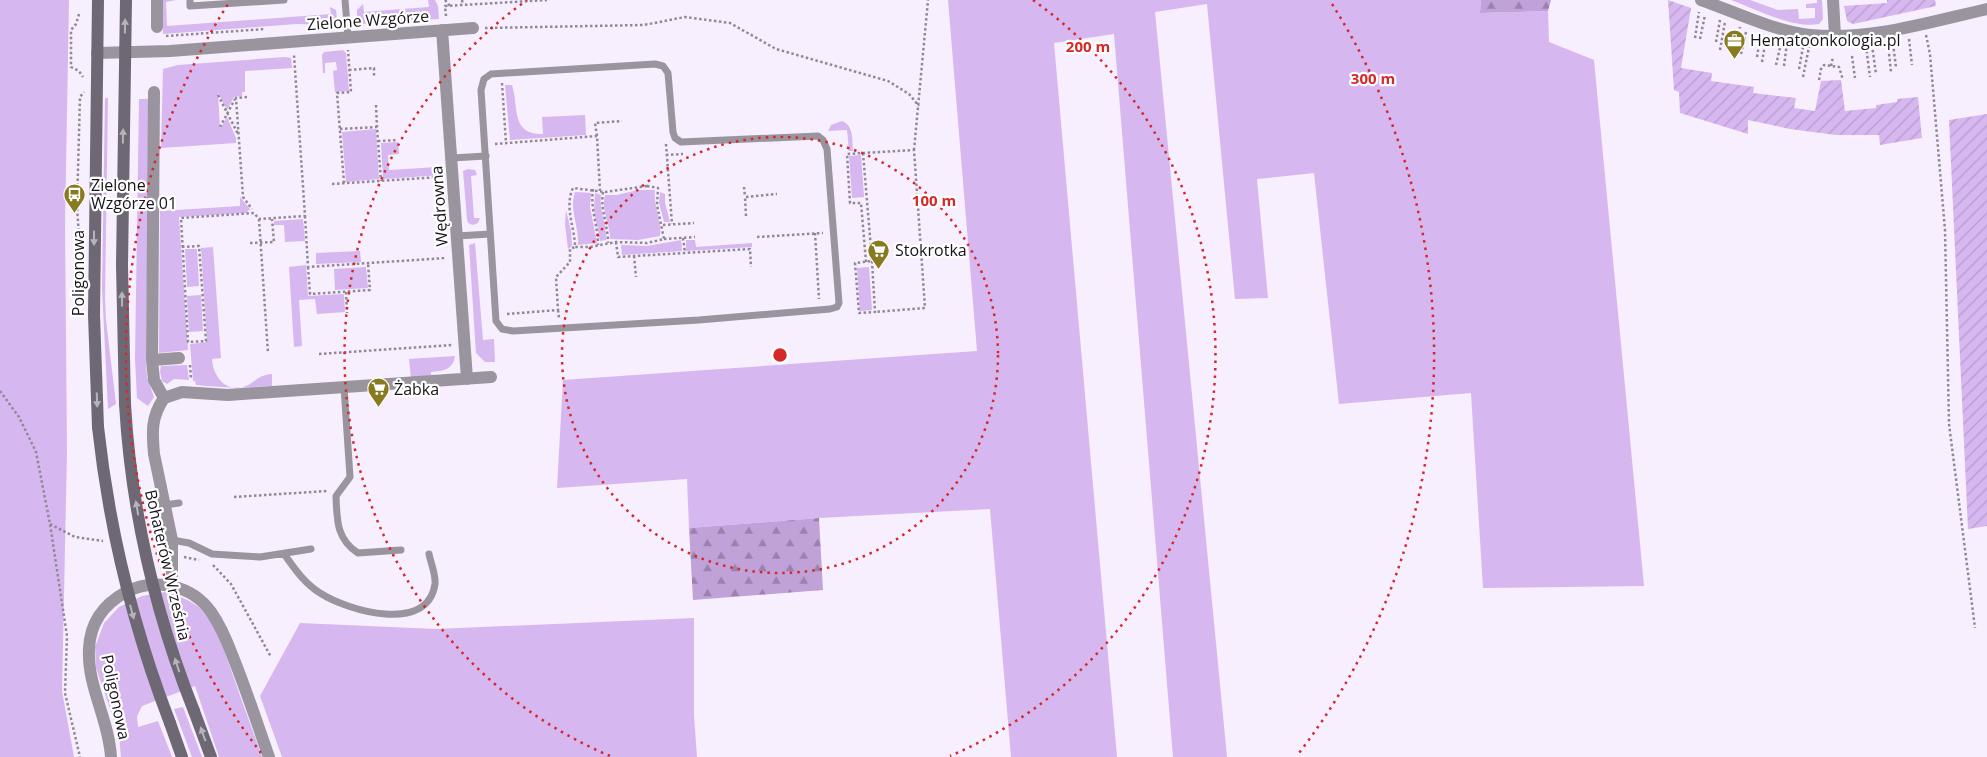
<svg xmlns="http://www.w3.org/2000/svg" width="1987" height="757" font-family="'Open Sans',sans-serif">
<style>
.green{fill:#d6b7ef}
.forest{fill:url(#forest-firs)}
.garden{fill:url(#garden-furrows)}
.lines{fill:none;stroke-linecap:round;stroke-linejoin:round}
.path{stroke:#908995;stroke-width:2.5;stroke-dasharray:2.5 2.5;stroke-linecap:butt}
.lane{stroke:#99949d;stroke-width:7}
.street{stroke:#99949d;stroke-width:12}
.secondary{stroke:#6e6874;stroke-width:12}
.secondary-bridge{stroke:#6e6874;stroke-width:12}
.oneway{fill:#b6b4ba}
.ring{fill:none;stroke:#d62828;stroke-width:2.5;stroke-dasharray:2.5 5}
.labels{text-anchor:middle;stroke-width:4.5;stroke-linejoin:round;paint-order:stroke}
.street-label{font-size:16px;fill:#17131a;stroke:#fff}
.poi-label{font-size:16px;fill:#17131a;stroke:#fff;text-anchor:start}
.centre{fill:#d62828;stroke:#fff;stroke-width:2.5}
.ring-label{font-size:15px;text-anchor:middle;font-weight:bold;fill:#d62828;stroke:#fff;stroke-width:4.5;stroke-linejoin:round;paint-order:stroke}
</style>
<defs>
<pattern id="forest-firs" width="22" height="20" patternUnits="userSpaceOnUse" patternTransform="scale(1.25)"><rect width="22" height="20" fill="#c0a1d8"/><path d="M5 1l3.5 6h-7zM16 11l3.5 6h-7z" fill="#9b82ae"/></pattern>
<pattern id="garden-furrows" width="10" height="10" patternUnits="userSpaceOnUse" patternTransform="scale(1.25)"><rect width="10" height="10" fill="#d6b7ef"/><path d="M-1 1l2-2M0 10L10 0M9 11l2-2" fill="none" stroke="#b79ccc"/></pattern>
</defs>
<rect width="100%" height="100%" fill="#f7eefe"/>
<!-- green -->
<path class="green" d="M0,0H69L65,224L67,451L62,691L74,757H0Z
M163,0H176L166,2L167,26L331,14L330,7L336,10L337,19L332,25L297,24L163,34Z
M428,0H435L438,6L439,19L361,24L357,19V10L363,4L364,12L429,7Z
M948,0H1481L1480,13L1548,11L1549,42L1594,60L1644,586L1483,588L1471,393L1339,404L1314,173L1257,179L1268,298L1235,299L1207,4L1155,12L1227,757H1173L1114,34L1054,43L1117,757H1011L990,509L819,518L689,528L687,479L557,488L563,380L977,351Z
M1731,0H1750L1778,10L1798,9L1799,19L1815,18V8H1806V4L1817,3V0H1822L1823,19L1819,24C1794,29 1755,9 1731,0Z
M343,50L346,53L349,91L335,92L333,71L337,70L336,62L325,63V73H323L322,55L324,52Z
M285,57L291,58L292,68L245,71V92H242V96L234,97L227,110L218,93L220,129L227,117L236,138V143L161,148L163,69L178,65Z
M505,85H512C519,106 510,135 543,134L542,117L585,115L586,135L510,140Z
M105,98H108L105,298L106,320L116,404L108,409L102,288Z
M139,99H149L146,362L147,377L154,397L148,406L137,398L135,359Z
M842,121C854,126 852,139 853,151H849L847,130L828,131L831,125Z
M376,129L379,179L346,182L342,132Z
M398,142L399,154L388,155L389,170L437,167L442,168V175L383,179L381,143Z
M861,155L864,197L852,198L849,156Z
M468,169L475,170L477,175L471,176L474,218H480L478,223L473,225L468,223L467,219L463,171Z
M638,190H655C653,206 662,220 660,236L638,240L610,239C610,224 601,210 605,195H617Z
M575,192L591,193L590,207L597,243L578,245C579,226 569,210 575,192Z
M660,192L665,194V203L670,222H664L659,203Z
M595,193L601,195C599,211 607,224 606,240L600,241L594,210Z
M240,197L250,209L246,213L179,217L188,350L159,353L160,211L240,206Z
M566,210L571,231L572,246L568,249L565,224Z
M303,219L305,241L285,242L284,225H274V221Z
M681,240L682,251L622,255L621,245L647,246Z
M686,240H695L696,247L752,243V247L686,251Z
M475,243L483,340L494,339L495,362H485L476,353L469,245Z
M213,247L221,358L212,359C213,375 224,392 243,387C255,384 256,375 272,374V386C246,388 222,388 196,385L195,381H193L190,344L207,342L201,248Z
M185,249H197L199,286L187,287Z
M360,251L361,262L316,264V253Z
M306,265L308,296L344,294L345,312L317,314L315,299L299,300L302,346L294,347L289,267Z
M366,267L368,288L335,290L334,269Z
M869,267L872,310L860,311L857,268Z
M201,295L203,331L189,332L187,296Z
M455,356C453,370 443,371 431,372V376L411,378L409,359Z
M187,365L189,380L174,379L167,384L162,381L160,371L161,366Z
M165,592C181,597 195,601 205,614C218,629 224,651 231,670C241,699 252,728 262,757H219L195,686L142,706L137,716L138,727L158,721L172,757H121L119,735L96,668L95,647L104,623L119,607L142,596Z
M694,618V716L697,757H282L260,696L300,623L436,629Z
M183,707L202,757H192L174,709Z"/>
<!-- forest -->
<path class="forest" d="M1481,0H1551L1548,11L1480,13Z
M819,518L823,590L693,600L689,528Z"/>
<!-- garden -->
<path class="garden" d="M1668,0L1691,8L1681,68L1712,73L1711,81L1754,87L1753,93L1796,98L1794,108L1815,111L1821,81L1841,80L1845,111L1876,108V105L1897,102V99L1918,97L1922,138L1880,145L1879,135H1836L1790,129L1748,120V134L1680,113L1679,92L1674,90Z
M1887,0H1935L1936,6L1853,24L1847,21L1844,6L1887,3Z
M1987,114V526L1968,529L1949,120Z"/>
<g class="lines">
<!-- path -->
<path class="path" d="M445,0L450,6
M462,0L463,5
M79,14L76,24L71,30V67L79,71L83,77
M446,16L445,6L547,0
M485,28L644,25L685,17L730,23L776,49L888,81L909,94L919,106
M1926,35L1930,54L1945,230L1949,424L1975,628
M166,36L265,29
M1695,38L1699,12
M1700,39L1705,15
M1909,39L1912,65
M1716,42L1720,20
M1888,44L1891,72
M1893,44L1896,67
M1872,45L1876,74
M1866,46L1870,77
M1720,50L1725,22
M1735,53L1740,27
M1741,54L1746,32
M1852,56L1855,78
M1757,57L1760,37
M1762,62L1766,39
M1776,65L1781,43
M1784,66L1787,43
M1831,66L1833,57
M1799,69L1803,47
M349,70L374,68V76
M1803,77L1809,47
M1819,80L1821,69L1824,65L1839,67L1843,80
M502,83L506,143
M218,95L238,134
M247,97L236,98L243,197L252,209
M376,105L377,127
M220,127L235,99
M340,129L377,127L381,181
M597,136L595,123L622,121
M378,141L398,140
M495,144L597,136L600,191
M666,144L672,224
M914,150L928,0
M863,153L872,261
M666,155L683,154
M344,183L337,93L351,92L348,50
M332,184L440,177
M647,186L658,188L657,205L664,239L647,243L616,242L590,247H575C575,228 564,207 573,188L605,192Z
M744,187L745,197
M593,189C590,209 598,225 598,245
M603,192C600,209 608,225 608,243
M305,216L308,267L446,258
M746,216L745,197L777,194
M259,219L268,353
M663,225L694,223
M815,233L819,299
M79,236L77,207L80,97L84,92
M757,237L823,233
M683,238L685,253
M664,239L695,237
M616,242L618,257L750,249L751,267
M250,243L274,242L272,219
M182,247L199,246L206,341L188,342L181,218L254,213L259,219L305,216L294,55
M634,256L636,277
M872,261L875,312L859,313L855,263Z
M866,262L861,203H850L847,154L914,150L925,308L875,312
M308,267L310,294L370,290L368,263
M346,292L347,313
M558,310L559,318
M507,314L558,310L556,277L570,262V249L575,247
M319,354L452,345
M190,365L191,379
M0,391L19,417L36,452L50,524L67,636L65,693L80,757
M234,497L327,491
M50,524L75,537L103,541
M184,557L199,560
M213,565L231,584L271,657"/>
<!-- lane -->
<path class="lane" d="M190,0V6L284,0
M345,0L348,37
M655,64L663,66L668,73L673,132L675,138L681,142L818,136L823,140L827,149L839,303L837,307L830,309L699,320L513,331L502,329L496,321L481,90L484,79L491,74Z
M452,158L486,156
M457,236L490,234
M344,387L350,477L336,496C337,519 336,539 358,553L401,550
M165,505L179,503
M172,540L189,543L212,554L260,557L311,549
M284,554C295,569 304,583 320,593C348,611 428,634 435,584C436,575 431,564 429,554"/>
<!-- street -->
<path class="street" d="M1701,0C1735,12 1774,31 1810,35C1870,41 1929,22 1987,9
M1833,0L1835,36
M157,27V0
M442,30L467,379
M97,53L170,51L473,28
M154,92L152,360L154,380L164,398
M152,360L179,358
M172,585V540L154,454C152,432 151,417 164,398L182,392L228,395L491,377
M111,757C109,720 87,686 89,649C90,623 104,604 126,592C155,577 192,585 211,612C221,626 227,641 233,657C246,689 257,723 269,757"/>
<!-- secondary -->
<path class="secondary" d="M98,0L94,315L98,427
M125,404L122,265L126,0
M194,711L211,757
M170,723L182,757"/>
<!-- secondary-bridge -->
<path class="secondary-bridge" d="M125,404C131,509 155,613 194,711
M98,427C109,529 133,627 170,723"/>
</g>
<!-- one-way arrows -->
<defs><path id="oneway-solid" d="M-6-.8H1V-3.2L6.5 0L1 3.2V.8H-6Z" transform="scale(1.25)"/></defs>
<g class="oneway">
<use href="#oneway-solid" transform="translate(125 26) rotate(-89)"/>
<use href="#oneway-solid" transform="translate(123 136) rotate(-89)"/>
<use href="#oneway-solid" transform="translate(94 238) rotate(90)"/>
<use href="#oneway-solid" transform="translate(122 299) rotate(-90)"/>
<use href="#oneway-solid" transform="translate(97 400) rotate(88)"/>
<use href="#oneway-solid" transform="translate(137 508) rotate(-100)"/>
<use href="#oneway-solid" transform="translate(132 612) rotate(75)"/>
<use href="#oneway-solid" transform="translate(177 665) rotate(-108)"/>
<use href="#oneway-solid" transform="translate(203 734) rotate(-110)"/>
</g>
<!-- distance rings -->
<g class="ring">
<circle cx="780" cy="355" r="218"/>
<path d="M610 756A436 436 0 0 1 527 0M1033 0A436 436 0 0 1 950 756"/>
<path d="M261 753A654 654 0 0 1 228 4M1332 4A654 654 0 0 1 1299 753"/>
</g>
<!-- icons -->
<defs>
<symbol id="office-pin" viewBox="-11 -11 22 30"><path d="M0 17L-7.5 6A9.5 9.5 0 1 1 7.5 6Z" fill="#887a1f" stroke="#fff"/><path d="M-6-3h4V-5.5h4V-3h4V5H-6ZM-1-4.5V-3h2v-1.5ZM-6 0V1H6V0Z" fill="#fff"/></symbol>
<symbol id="bus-pin" viewBox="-11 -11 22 30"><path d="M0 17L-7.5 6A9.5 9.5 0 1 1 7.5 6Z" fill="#887a1f" stroke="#fff"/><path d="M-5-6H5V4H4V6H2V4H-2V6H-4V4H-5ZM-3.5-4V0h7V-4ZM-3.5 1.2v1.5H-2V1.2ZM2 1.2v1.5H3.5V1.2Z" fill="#fff"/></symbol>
<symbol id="supermarket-pin" viewBox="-11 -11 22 30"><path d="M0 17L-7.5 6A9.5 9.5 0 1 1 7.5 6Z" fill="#887a1f" stroke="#fff"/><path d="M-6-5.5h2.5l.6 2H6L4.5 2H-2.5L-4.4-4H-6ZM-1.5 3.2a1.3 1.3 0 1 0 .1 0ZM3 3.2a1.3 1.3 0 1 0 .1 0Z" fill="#fff"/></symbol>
</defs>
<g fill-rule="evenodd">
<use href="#office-pin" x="1722" y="28" width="25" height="34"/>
<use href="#bus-pin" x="62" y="182" width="25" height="34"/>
<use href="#supermarket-pin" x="866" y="238" width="25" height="34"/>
<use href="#supermarket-pin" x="366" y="376" width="25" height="34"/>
</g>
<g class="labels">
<!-- street labels -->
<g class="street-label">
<text transform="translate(368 20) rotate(-4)" y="6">Zielone Wzgórze</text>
<text transform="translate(439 206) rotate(-94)" y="6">Wędrowna</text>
<text transform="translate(78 273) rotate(-90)" y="6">Poligonowa</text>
<text transform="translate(168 565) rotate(77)" y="6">Bohaterów Września</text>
<text transform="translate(116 697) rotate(78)" y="6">Poligonowa</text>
</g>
<!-- poi labels -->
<g class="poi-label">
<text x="1750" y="46">Hematoonkologia.pl</text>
<text x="91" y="191">Zielone<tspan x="91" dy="18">Wzgórze 01</tspan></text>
<text x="895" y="256">Stokrotka</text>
<text x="394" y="395">Żabka</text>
</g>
</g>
<circle cx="780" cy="355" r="8" class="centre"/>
<g class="ring-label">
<text x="1088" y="52">200 m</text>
<text x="1373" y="84">300 m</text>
<text x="934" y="206">100 m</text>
</g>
</svg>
